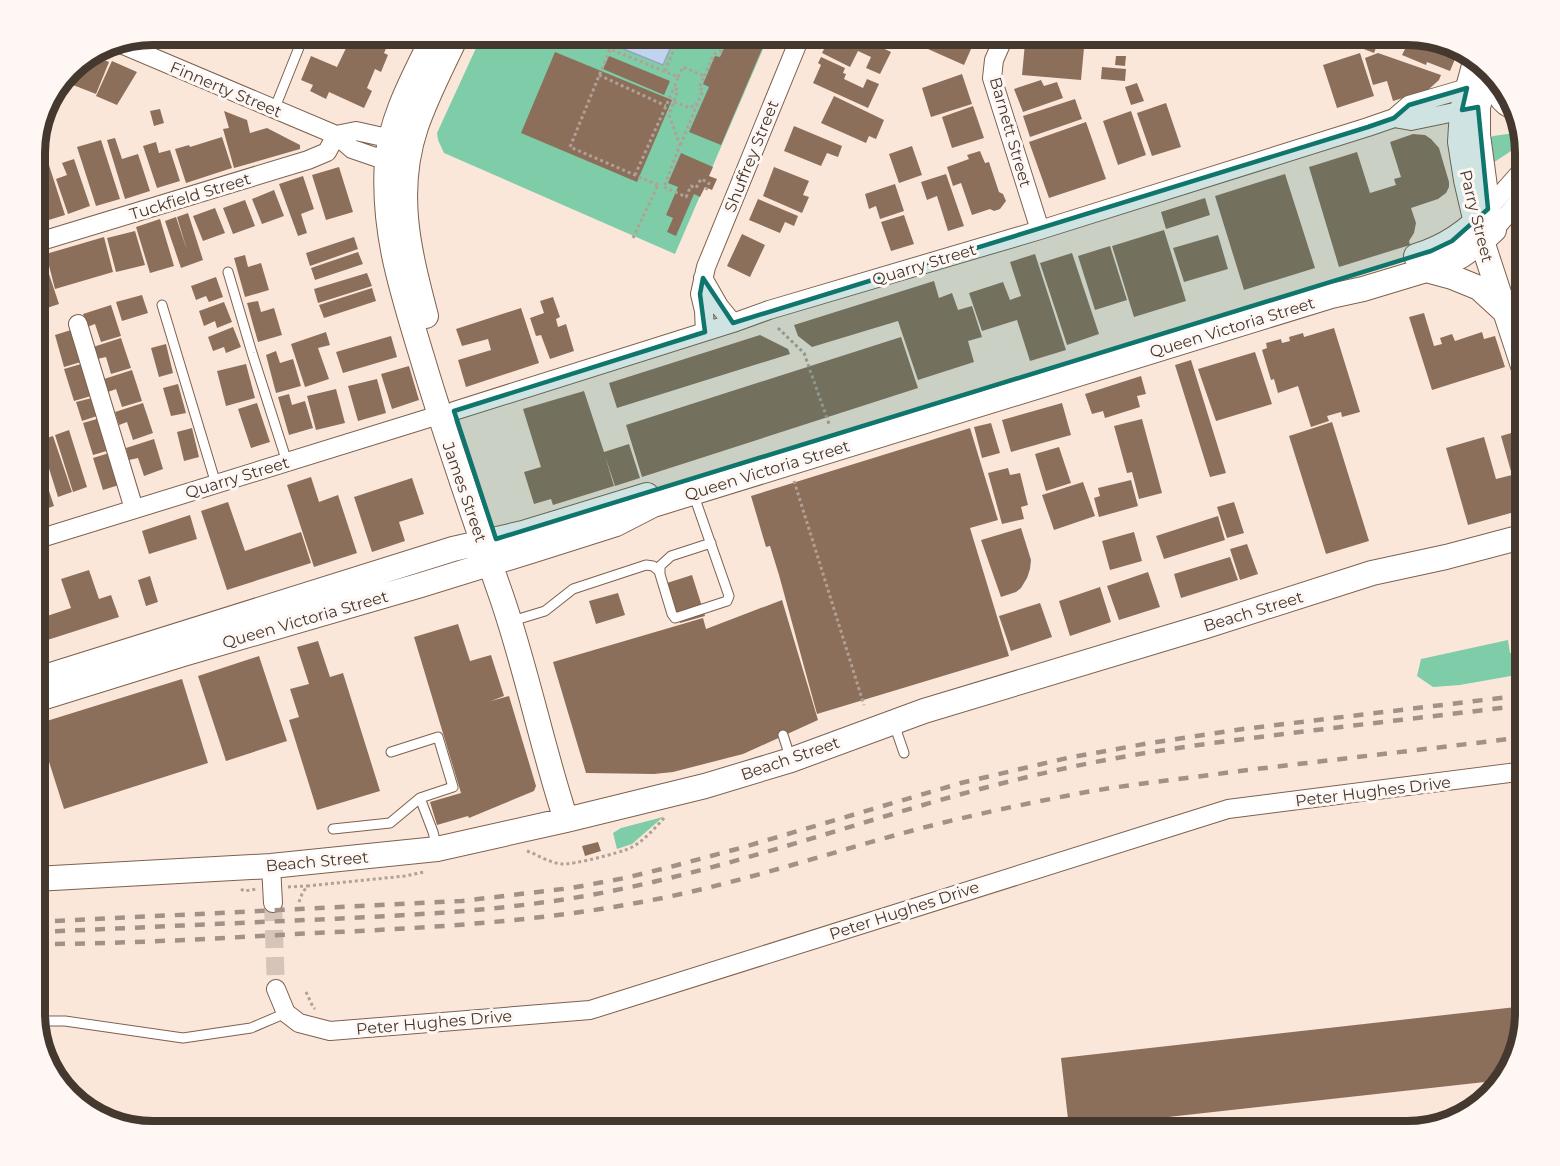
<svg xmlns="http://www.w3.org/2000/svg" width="1560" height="1166" font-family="Montserrat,sans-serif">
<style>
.green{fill:#7ecda8}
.water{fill:#c0d3f1;stroke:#9ba4b7;stroke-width:1.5}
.building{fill:#8c6f5b}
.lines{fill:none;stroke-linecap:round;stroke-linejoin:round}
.street-tunnel{stroke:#d6c4b8;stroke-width:18;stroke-dasharray:18 9;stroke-linecap:butt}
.lane-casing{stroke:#7d614d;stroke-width:11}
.street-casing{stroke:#7d614d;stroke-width:20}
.secondary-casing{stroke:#7d614d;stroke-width:26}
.path{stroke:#b1a095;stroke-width:3;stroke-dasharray:3 3;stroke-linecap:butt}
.lane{stroke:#fff;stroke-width:9}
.street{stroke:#fff;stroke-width:18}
.secondary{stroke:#fff;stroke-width:24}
.rail{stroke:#a19186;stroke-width:4.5;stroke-dasharray:10 10;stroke-linecap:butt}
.marked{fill:#0f766e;fill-opacity:0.2;stroke:#0f766e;stroke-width:4.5;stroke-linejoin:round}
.labels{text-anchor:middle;stroke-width:6;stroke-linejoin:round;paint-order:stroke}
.street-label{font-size:16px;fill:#44382f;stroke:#fef7f3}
.rim{fill:none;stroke:#44382f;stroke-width:8}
</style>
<rect width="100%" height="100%" fill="#fbe7da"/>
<!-- green -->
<path class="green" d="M482,35H769L675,254L444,153L438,140L437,133Z
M1521,132L1523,143L1493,163L1488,140L1493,136Z
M1525,217V270L1522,255L1519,229Z
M1508,640L1510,653H1520L1522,674L1460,685L1433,687L1417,676L1421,659Z
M663,817L632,844L617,849L613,833L621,828Z"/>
<!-- water -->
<path class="water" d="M612,35H676L663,65L611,44L613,39L610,38Z
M1468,1112L1459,1119L1407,1131H1310Z"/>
<!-- building -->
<path class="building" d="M326,35H392L384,53L388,55L381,72L375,69L367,88L372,91L364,108L329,92L326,99L310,91L313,85L301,80L311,56L337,67L347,46L326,36Z
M730,35H768L721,145L689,132L709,87L703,84L715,56L720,57Z
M831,35H855L891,52L880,74L866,68L871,57L858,51L850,67L822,53Z
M916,35H927L924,41L915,37Z
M934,35H962L975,40L964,65L928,49Z
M1315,35H1381L1374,53L1330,36L1329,39Z
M1391,35H1408L1458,52L1450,71L1427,62L1426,65L1402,55L1406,47L1389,40Z
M1054,36V35H1086L1084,42Z
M1025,43L1084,48L1081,80L1022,75Z
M555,52L672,100L637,182L521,133Z
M1360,53L1374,96L1337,108L1323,65Z
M1378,53L1441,75L1439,80L1428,90L1393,101L1387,81L1373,85L1365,58Z
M90,54L109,62L96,94L73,85L84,58Z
M609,56L670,81L664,95L603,69Z
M1116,56H1126L1125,66L1115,65Z
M821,57L845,68L843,73L846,74L844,79L863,88L867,79L879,84L868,108L813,83L821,65L818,63Z
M112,61L137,72L117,105L96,96Z
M72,67L62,93L55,90Z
M1102,67L1126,69L1125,81L1101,79Z
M962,74L972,104L931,117L922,88Z
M1041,80L1044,86L1057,82L1063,98L1023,112L1014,89Z
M1137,83L1144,101L1131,105L1125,87Z
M834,96L884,120L876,139L869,136L866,143L821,123Z
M1075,99L1082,119L1030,137L1023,116Z
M1166,103L1181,147L1152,156L1137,113Z
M973,106L984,138L952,148L942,117Z
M160,109L164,123L154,126L150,111Z
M224,111L247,120L250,133L267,128L300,145V149L234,168L223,129L229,128Z
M1131,111L1146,155L1118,165L1103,121Z
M1086,122L1106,179L1049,198L1029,142Z
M794,126L842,146L838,157L827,153L821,166L784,151Z
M1413,134L1425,135L1431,139L1439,148L1449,182V187L1446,193L1438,199L1411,208L1416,223L1414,233L1409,241L1410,245L1339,267L1309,167L1357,152L1370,193L1396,185L1394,179L1401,177L1390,142Z
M222,137L232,168L186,183L175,149L189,145L190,147Z
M115,138L122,159L138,154L150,191L125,199L107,140Z
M101,140L120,199L96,206L77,147Z
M156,142L159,153L170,150L180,181L157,188L143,146Z
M912,146L922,175L899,183L889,154Z
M980,151L985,163L989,162L999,192L1003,194L1006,201L1000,209L994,211L990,209L972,215L961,183L953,186L947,167L969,159L967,155Z
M681,153L713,167L709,176L717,179L712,190L705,187L700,197L694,194L676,236L667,232L673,218L666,215L678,187L668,183Z
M74,159L90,206L68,214L56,179L67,175L62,163Z
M48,162L65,215L39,223L35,211V166Z
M339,167L353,212L326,220L312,175Z
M774,167L809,181L803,195L809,197L802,213L763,196Z
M946,174L964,226L948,231L937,196L927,200L921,182Z
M1285,174L1315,268L1244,290L1215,196Z
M303,176L314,209L301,214L307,233L298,236L279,184Z
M895,184L904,211L880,219L876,206L869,209L865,194Z
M274,190L284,216L262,224L252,199Z
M1205,198L1210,215L1166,229L1161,212Z
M758,199L798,216L794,226L785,222L780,233L749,220Z
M245,200L255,226L233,234L223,208Z
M215,208L225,233L203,241L193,216Z
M188,213L203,260L181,268L165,221L176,217L187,250L177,217Z
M904,215L914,244L891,251L881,222Z
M160,219L174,266L150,273L136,227Z
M1164,230L1186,301L1134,317L1112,246Z
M135,231L145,265L116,272L107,238Z
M742,234L765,245L750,277L727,266Z
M1218,235L1228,269L1184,282L1173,248Z
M104,237L113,272L55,289L46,254Z
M354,237L358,249L310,266L306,253Z
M1110,246L1127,300L1095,310L1078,256Z
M358,252L363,264L315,280L311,268Z
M1072,253L1099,334L1067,345L1040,263Z
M1035,254L1066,350L1030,361L1017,320L982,331L969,293L1003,282L1010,300L1021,296L1010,262Z
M245,255L248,267L261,263L269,290L245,297L234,258Z
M43,256L59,304L38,311L35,303V259Z
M367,273L372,286L318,303L314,289Z
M216,277L223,297L209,302L206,296L196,300L191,286Z
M934,281L939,298L952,293L958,310L972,306L982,337L968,341L974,362L918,380L898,321L812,347L798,336L794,325Z
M372,288L376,301L324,318L319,305Z
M142,295L148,313L122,321L116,302Z
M553,297L560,317L556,319L558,327L566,324L574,351L550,359L541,335L536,336L530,318L544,313L540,301Z
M258,301L261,312L274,308L282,335L258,342L247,303Z
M224,302L232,322L217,328L215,321L204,326L199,311Z
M111,305L121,336L101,342L95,324L87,327L83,314Z
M521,308L539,363L466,387L458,360L491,350L488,339L462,346L456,329Z
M1424,313L1434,346L1442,344L1440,338L1452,334L1455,341L1482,332L1484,339L1495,336L1505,367L1432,390L1409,317Z
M233,327L241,347L226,353L224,347L213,351L208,337Z
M1334,328L1360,412L1342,417L1341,412L1327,416L1329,421L1311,427L1298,386L1278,393L1274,379L1271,380L1262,350L1267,348L1266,343L1281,339L1282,343L1290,341L1289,337L1303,333L1304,337Z
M71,330L81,362L64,367L55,335Z
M326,332L330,345L318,348L329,379L305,387L291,344Z
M760,335L788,349L790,354L617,408L609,383Z
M391,336L397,357L343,373L336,352Z
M901,337L918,388L642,477L626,425Z
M121,338L131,368L111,374L106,357L97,359L93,347Z
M166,344L173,373L159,377L151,348Z
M276,351L280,363L293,359L301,386L276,393L266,355Z
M1255,352L1272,404L1216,421L1198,369Z
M1191,360L1226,473L1210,477L1175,365Z
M81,364L91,396L74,401L64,369Z
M246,364L255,398L226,406L217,371Z
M409,366L419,400L392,409L381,374Z
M132,370L142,401L122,407L116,389L108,392L104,379Z
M1141,376L1146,394L1137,396L1140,407L1105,418L1103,411L1092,414L1085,394Z
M377,379L386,413L358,421L348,386Z
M178,384L186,413L171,416L163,388Z
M336,389L345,423L316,430L307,396Z
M584,391L604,452L629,444L640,478L615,486L605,456L614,486L553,505L551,499L534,504L524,472L541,467L523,409Z
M289,394L292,405L305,401L313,428L289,435L278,397Z
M92,398L97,416L82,421L76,402Z
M143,403L153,433L133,440L127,422L119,425L115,412Z
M257,403L270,442L251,448L238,409Z
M1062,403L1071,435L1011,452L1002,420Z
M100,418L110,450L93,455L83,423Z
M1142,419L1162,493L1139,499L1132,472L1127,473L1114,426Z
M1332,422L1369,541L1326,554L1289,436Z
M991,423L1000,453L982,458L974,427Z
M192,428L199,457L184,461L177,432Z
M970,428L998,520L970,528L1009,656L817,714L779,575L770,546L766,547L751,496Z
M1525,429V509L1468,525L1446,448L1484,437L1496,479L1512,475L1501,436Z
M69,430L87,487L73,492L55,435Z
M53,436L72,492L58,497L40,440Z
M154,439L163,469L144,476L138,458L129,460L126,448Z
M1059,447L1071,483L1046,491L1035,454Z
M35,448L54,506L40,511L35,494Z
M109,453L119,485L103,490L93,458Z
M1008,468L1010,475L1020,473L1028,505L1021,507L1024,519L1002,524L988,473Z
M311,477L319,502L338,495L357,553L314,567L287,485Z
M412,478L424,514L399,522L405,541L372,552L354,497Z
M1131,480L1138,506L1099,517L1094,498L1100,496L1098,488Z
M1083,482L1095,516L1054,530L1042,495Z
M228,502L245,551L301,532L311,563L227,590L201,511Z
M1234,502L1244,533L1227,538L1217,507Z
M190,515L197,539L149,554L142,531Z
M1218,516L1225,540L1164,559L1156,536Z
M1021,528L1031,560L1030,569L1027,578L1021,588L1016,592L1001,597L981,540Z
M1134,532L1142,561L1110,570L1102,541Z
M1247,544L1258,574L1240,580L1230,549Z
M1230,557L1238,580L1181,598L1174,574Z
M89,570L99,599L111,595L119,617L35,644V620L71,608L61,579Z
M1148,572L1160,607L1119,620L1107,586Z
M692,575L705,616L680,623L667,583Z
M150,576L158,602L146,606L138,580Z
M1100,587L1111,622L1070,636L1059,601Z
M618,593L625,615L596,624L589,601Z
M782,600L818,720L743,754L673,772L654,774L586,773L553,662L703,618L706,629Z
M1040,603L1052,637L1011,651L999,616Z
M458,624L470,661L491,655L504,696L491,701L509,696L536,786L534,791L469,818L468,816L437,825L430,802L461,793L414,637Z
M318,641L330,677L343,673L380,791L317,810L289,720L299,717L290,689L309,684L297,647Z
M259,656L287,741L226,761L198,676Z
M182,679L208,763L64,809L37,724Z
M598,842L601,851L585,856L582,846Z
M1525,1006V1014L1503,1080L1069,1128L1061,1058Z"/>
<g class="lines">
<!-- street-tunnel -->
<path class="street-tunnel" d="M273,903L276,989"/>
<defs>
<path id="lane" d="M136,51L143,36
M274,110L304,35
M228,272L252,353L287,462
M162,305L216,484
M660,574V566L671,556L711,543
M522,618L545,611L573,589L646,565L653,566L659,571L672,614L675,618L727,601L729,596L693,493
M894,724L904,753
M783,735L791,760
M391,752L438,737L453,787L420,798L433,832L437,848
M333,829L390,823L420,798
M35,1021H65L183,1038L251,1028L286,1013"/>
<path id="street" d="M1005,35L994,60L992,78L1040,230
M116,42L336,135L352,149L387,161L400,163
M1489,71C1493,89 1496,106 1516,111
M1394,118L1411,121L1474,108
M336,135L356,131L401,141
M1488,209L1525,167
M1494,230L1525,194
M35,243L308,160L327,152L336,135
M703,278L719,306L733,323
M78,324L134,509
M705,332L704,311L700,294L706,267L801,35
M454,411L733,323L769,310L1040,230L1368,127L1394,118L1409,105L1467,88L1476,87
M35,540L439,415
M271,866L273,903
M276,989L286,1013L299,1023L330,1031L590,1010L1228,809L1525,771"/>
<path id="secondary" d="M434,35C415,75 391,116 387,161C382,231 402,291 422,357C446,438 474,518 502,598C527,671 542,747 566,820
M1476,58L1462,110L1460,142L1466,180L1476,223L1525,372
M1484,86L1478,107V135L1488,209L1491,220
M1416,256C1445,247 1468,232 1488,209
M1426,270L1452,277L1479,288L1503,310
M426,316C409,251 394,193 416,127C427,95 443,65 457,35
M35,680L453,549L523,533L647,495
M35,700L183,654L421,585L531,551L616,524L653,505L1331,296L1363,289L1426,270L1461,256L1482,241L1494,230
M35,879L271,866L437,849L566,820L705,786L791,760L924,711L1206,626L1372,573L1446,557L1525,536"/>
</defs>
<!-- lane casing -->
<use href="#lane" class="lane-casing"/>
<!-- street casing -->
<use href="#street" class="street-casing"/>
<!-- secondary casing -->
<use href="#secondary" class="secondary-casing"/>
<!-- path -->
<path class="path" d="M569,35L610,49
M602,46L607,35
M665,71L680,35
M599,75L666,106
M704,76L714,54L720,52L727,35
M678,77L683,67L704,76L699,88L703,90L681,144
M674,102L690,108L696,103
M635,175L674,88
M658,185L570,147L610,49L678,77L674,88L678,90L669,115L680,145L664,187
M664,187L686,197L691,186L696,188L701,179L709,183L706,190
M633,238L658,185
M778,328L804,353L829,424
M794,481L864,705
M527,851C538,855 550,863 562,864C572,865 620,853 630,848C642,843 656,827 665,817
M288,887L307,886
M241,889L244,891L257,889
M299,902L302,894L307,886L405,876L424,872
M306,992L313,1007L315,1009"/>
<!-- lane -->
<use href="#lane" class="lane"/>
<!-- street -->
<use href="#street" class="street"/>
<!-- secondary -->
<use href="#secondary" class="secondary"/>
<!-- rail -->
<path class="rail" d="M35,922L462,901L571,888L625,878L666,868L737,849L961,783L1067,758L1150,743L1243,729L1525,695
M35,932C134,928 232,923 331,919C412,915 493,911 573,898C731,872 881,811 1036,775C1118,755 1201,744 1284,734C1364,724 1445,715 1525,705
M35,944C128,944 222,938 315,933C426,928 538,922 647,901C732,885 813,858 896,835C957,818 1019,805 1081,793C1131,784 1182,779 1232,772C1330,760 1428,749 1525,737"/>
</g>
<!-- marked area -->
<path class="marked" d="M1467,88L1462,110L1478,107L1488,209L1452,241L1431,251L496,539L454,411L705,332L700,294L703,278L733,323L1368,127L1394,118L1409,105Z"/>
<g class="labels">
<!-- street labels -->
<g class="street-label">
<text transform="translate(226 89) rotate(23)" y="6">Finnerty Street</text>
<text transform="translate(1011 132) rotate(74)" y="6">Barnett Street</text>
<text transform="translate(751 156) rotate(-68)" y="6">Shuffrey Street</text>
<text transform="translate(190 196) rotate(-17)" y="6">Tuckfield Street</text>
<text transform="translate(1477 216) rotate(76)" y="6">Parry Street</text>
<text transform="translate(924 264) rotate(-17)" y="6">Quarry Street</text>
<text transform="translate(1232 327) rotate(-17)" y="6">Queen Victoria Street</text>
<text transform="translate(767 470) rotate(-17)" y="6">Queen Victoria Street</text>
<text transform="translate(237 477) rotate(-17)" y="6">Quarry Street</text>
<text transform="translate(465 492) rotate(71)" y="6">James Street</text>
<text transform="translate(1253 611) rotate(-17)" y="6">Beach Street</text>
<text transform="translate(305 619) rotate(-16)" y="6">Queen Victoria Street</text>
<text transform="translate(790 758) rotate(-19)" y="6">Beach Street</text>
<text transform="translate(1373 791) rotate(-7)" y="6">Peter Hughes Drive</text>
<text transform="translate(317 861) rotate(-5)" y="6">Beach Street</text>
<text transform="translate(904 910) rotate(-18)" y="6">Peter Hughes Drive</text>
<text transform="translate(434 1022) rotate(-5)" y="6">Peter Hughes Drive</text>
</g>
</g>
<!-- crop -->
<path d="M0 0H1560V1166H0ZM153 45H1407A108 108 0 0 1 1515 153V1013A108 108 0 0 1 1407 1121H153A108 108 0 0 1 45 1013V153A108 108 0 0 1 153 45Z" fill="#fef7f3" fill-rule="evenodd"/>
<path class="rim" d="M153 45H1407A108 108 0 0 1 1515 153V1013A108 108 0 0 1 1407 1121H153A108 108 0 0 1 45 1013V153A108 108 0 0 1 153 45Z"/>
</svg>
